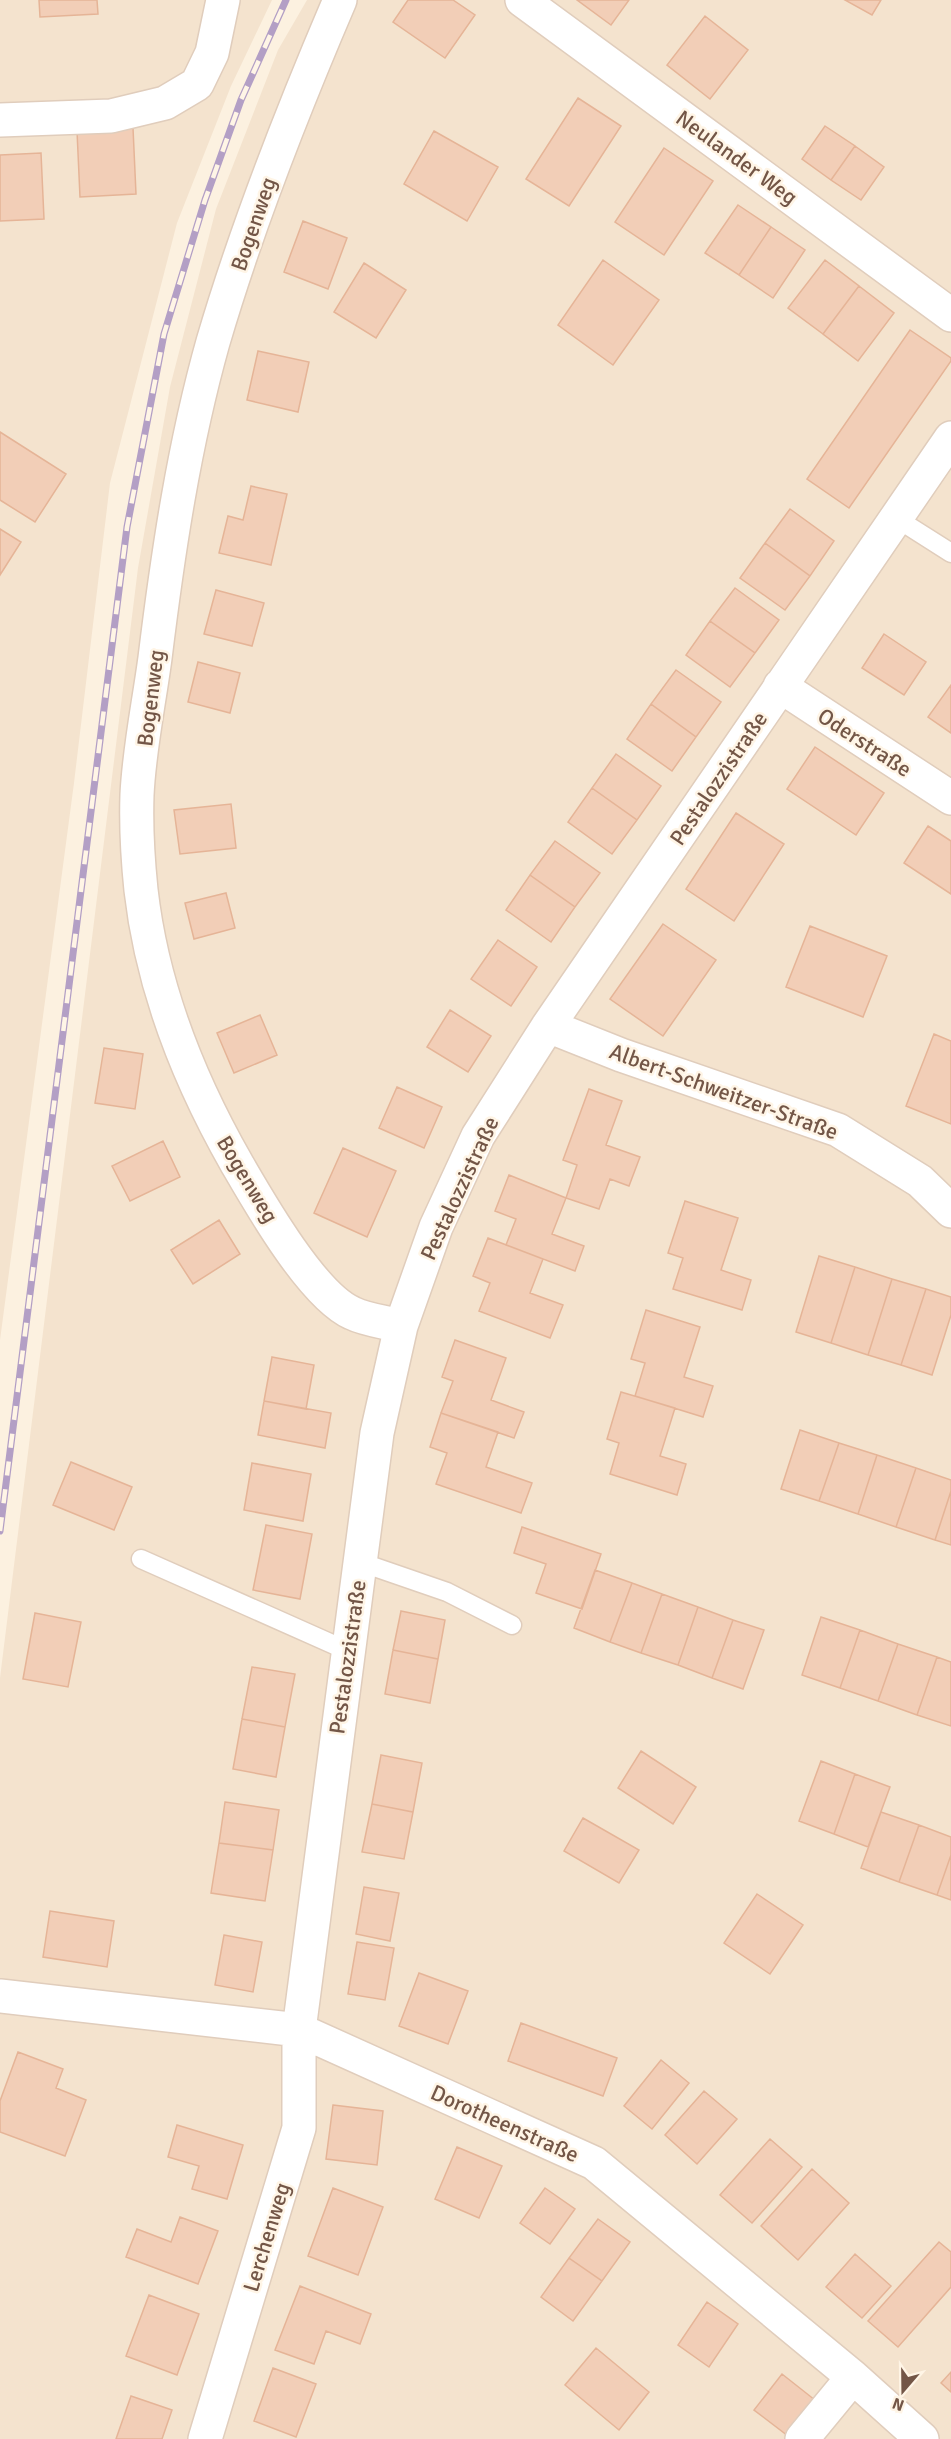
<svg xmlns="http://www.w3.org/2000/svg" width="951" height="2439" font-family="Signika,sans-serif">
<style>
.residential{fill:#f4e3ce}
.building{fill:#f2ceb7;stroke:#e5b497;stroke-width:1.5}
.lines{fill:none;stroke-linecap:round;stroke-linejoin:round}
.service-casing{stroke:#e0cdbc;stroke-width:21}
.minor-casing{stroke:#e0cdbc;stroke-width:36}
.service{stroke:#fff;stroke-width:18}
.minor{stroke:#fff;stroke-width:33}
.rail-casing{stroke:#b39fc5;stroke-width:7}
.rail{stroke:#fff5e6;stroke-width:4.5;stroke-dasharray:14;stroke-linecap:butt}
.labels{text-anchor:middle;stroke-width:5;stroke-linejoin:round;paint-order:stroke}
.street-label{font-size:22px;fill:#735647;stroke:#fff5e6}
</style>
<rect width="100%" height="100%" fill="#fcf1e0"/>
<!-- residential -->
<path class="residential" d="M0,0H272L231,86L177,223L110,483L74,783L0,1340Z
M307,0H951V2439H0V1678L138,568L170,387L216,209L278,50Z"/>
<!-- building -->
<path class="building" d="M39,0H97L98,14L40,17Z
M408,0H453L475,15L445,58L393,22Z
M577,0H629L611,25Z
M845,0H881L872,15Z
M705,16L748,50L710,99L667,65Z
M578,98L621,126L569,206L526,179Z
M825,126L855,146L831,180L802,159Z
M133,128L136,194L80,197L77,131Z
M434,131L498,167L467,221L404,184Z
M855,146L884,167L861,200L831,180Z
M664,148L713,181L664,255L615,222Z
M41,153L44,219L0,221V155Z
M738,205L771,227L739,275L705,253Z
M303,221L347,238L328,289L284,272Z
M771,227L805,250L773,298L739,275Z
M603,260L659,300L613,365L558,325Z
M825,260L859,286L823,334L788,308Z
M364,263L406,290L376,338L334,312Z
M859,286L894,313L858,361L823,334Z
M910,330L951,358V361L849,508L807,479Z
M258,351L309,362L298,412L247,400Z
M0,432L66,474L35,522L0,500Z
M251,486L287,494L271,565L219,553L228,516L243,520Z
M790,509L834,541L810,576L765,543Z
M0,529L21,542L0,575Z
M765,543L810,576L785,610L740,578Z
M735,588L779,620L755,653L710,621Z
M216,590L264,603L252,646L204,634Z
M710,621L755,653L730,687L686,655Z
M884,634L926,662L904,695L862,668Z
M198,662L240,673L230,713L188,702Z
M676,670L721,702L696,737L651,704Z
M951,685V733L928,717Z
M651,704L696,737L672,771L627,739Z
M815,747L884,793L856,835L787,789Z
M616,754L661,786L637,820L592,788Z
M592,788L637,820L612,854L568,822Z
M231,804L236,848L180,854L174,810Z
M736,813L784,844L734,921L686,889Z
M928,826L951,841V894L904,863Z
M555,841L600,873L575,907L530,875Z
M530,875L575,907L551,942L506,910Z
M226,893L235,928L194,939L185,903Z
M663,924L716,960L663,1036L610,999Z
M810,926L887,956L863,1017L786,987Z
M498,940L537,967L511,1006L471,979Z
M450,1010L491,1036L468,1072L427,1047Z
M260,1015L277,1055L234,1073L217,1033Z
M934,1034L951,1041V1124L906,1106Z
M104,1048L143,1054L135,1109L95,1103Z
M397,1087L442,1107L424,1148L379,1128Z
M589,1089L622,1101L606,1145L640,1157L629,1186L610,1179L599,1209L566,1198L577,1165L563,1160Z
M163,1141L180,1177L130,1201L112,1166Z
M343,1148L396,1171L367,1237L314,1213Z
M509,1175L566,1198L552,1234L584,1246L575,1271L506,1245L516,1219L495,1211Z
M685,1201L738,1218L721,1270L751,1280L742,1310L673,1289L683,1258L668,1253Z
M219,1220L240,1254L193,1284L171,1250Z
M488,1238L543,1259L530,1293L563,1305L550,1338L479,1311L490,1283L473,1276Z
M819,1256L855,1267L831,1343L796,1332Z
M855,1267L892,1279L868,1355L831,1343Z
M892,1279L926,1289L901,1365L868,1355Z
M926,1289L951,1297V1315L932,1375L901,1365Z
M646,1310L700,1327L684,1377L713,1386L703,1417L635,1396L645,1363L631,1359Z
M455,1340L506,1358L491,1400L524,1412L514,1438L441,1413L453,1381L442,1377Z
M272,1357L314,1365L306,1409L264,1401Z
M621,1392L675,1408L660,1456L686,1464L677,1495L610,1474L619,1443L607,1439Z
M264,1401L331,1413L325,1448L258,1435Z
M441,1413L498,1432L486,1467L532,1483L521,1513L436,1484L447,1453L430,1447Z
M800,1430L839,1443L819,1501L781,1489Z
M839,1443L877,1455L858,1514L819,1501Z
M877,1455L916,1468L896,1527L858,1514Z
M71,1462L132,1487L114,1530L53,1505Z
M252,1463L311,1474L303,1521L244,1510Z
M916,1468L951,1480V1491L935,1540L896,1527Z
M951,1491V1545L935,1540Z
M266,1525L312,1534L300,1599L253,1590Z
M522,1527L601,1554L582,1609L536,1593L546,1564L514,1553Z
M595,1570L632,1583L610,1642L574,1628Z
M632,1583L662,1594L641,1653L610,1642Z
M662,1594L698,1607L678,1665L641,1653Z
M698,1607L733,1620L712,1678L678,1665Z
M401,1611L445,1620L438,1659L393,1650Z
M35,1613L81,1622L68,1687L23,1679Z
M821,1617L860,1630L840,1688L802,1675Z
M733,1620L764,1630L743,1689L712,1678Z
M860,1630L898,1644L878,1701L840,1688Z
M898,1644L937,1657L917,1715L878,1701Z
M393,1650L438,1659L430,1703L385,1694Z
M937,1657L951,1662V1726L917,1715Z
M252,1667L295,1674L285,1727L242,1719Z
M242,1719L285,1727L276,1777L233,1769Z
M641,1751L696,1787L673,1824L618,1788Z
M381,1755L422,1763L413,1812L372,1804Z
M821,1761L855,1774L834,1834L799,1821Z
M855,1774L890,1787L868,1847L834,1834Z
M225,1802L279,1810L273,1850L219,1843Z
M372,1804L413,1812L404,1859L362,1852Z
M881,1812L919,1825L899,1882L861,1868Z
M583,1818L639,1850L619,1883L564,1851Z
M919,1825L951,1837V1855L937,1895L899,1882Z
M219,1843L273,1850L265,1901L211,1893Z
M951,1855V1900L937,1895Z
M364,1887L399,1893L390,1941L356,1934Z
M757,1894L803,1925L770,1974L724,1943Z
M50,1911L114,1921L107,1967L43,1957Z
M224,1935L262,1942L253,1992L215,1985Z
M357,1942L394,1948L385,2000L348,1994Z
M419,1973L468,1991L448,2044L399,2026Z
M521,2023L617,2058L603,2096L508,2061Z
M18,2052L63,2069L56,2088L86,2100L65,2156L0,2132V2101Z
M661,2060L689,2083L652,2129L624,2106Z
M704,2091L737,2119L697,2164L665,2135Z
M333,2105L383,2111L377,2165L326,2159Z
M177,2125L243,2145L227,2199L192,2189L199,2166L168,2157Z
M770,2139L802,2167L752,2223L720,2195Z
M457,2147L502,2166L479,2218L435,2199Z
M812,2169L849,2203L798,2260L761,2226Z
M333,2188L383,2207L358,2275L308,2256Z
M545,2188L575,2209L550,2244L520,2223Z
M180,2217L218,2231L198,2284L126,2257L137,2229L171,2242Z
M598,2219L630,2242L602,2281L569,2258Z
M939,2242L951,2252V2287L898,2347L868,2321Z
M855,2254L891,2286L862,2318L826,2287Z
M569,2258L602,2281L573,2321L541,2297Z
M300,2286L371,2314L360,2344L326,2331L314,2364L275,2350Z
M149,2295L199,2314L177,2375L126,2356Z
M707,2302L738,2324L709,2367L678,2345Z
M596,2348L649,2392L619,2430L565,2385Z
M273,2368L316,2384L296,2437L254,2421Z
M951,2372V2392L941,2383Z
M782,2374L820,2404L792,2439L754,2410Z
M131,2396L172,2410L162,2439H116Z"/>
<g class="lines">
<defs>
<path id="service" d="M896,518L951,553
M141,1559L348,1651
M360,1562L447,1592L512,1625"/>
<path id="minor" d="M340,0C292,112 247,226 213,342C184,445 168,552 155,658C149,703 139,750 137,795C136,825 138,861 141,890C152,987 189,1080 237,1164C259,1202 312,1295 352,1313C366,1320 385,1322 401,1326
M522,0L951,315
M0,120L111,116L165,103L197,84L212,53L223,0
M780,686L951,798
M548,1026L621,1055L838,1130L920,1181L951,1211
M0,1996L299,2030L594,2163L853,2377L922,2439
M205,2439L299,2128V2030L377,1433L401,1326L436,1227L478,1136L548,1026L951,438
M802,2439L853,2377"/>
</defs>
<!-- service casing -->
<use href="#service" class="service-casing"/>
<!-- minor casing -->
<use href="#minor" class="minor-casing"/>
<!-- service -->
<use href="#service" class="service"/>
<!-- minor -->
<use href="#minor" class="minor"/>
<defs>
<path id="rail" d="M0,1531L127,527L164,334L205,200L241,100L286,0"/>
</defs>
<!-- rail casing -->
<use href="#rail" class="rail-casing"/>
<!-- rail -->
<use href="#rail" class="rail"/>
</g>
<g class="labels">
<!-- street labels -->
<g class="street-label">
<text transform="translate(737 157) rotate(36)" y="8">Neulander Weg</text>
<text transform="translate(253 224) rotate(-71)" y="8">Bogenweg</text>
<text transform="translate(150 698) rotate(-83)" y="8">Bogenweg</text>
<text transform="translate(865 742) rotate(33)" y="8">Oderstraße</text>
<text transform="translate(718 778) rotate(-56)" y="8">Pestalozzistraße</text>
<text transform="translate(724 1091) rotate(20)" y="8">Albert-Schweitzer-Straße</text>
<text transform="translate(248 1179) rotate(59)" y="8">Bogenweg</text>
<text transform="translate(459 1188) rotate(-65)" y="8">Pestalozzistraße</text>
<text transform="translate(347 1657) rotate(-82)" y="8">Pestalozzistraße</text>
<text transform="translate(505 2123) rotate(24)" y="8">Dorotheenstraße</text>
<text transform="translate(266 2237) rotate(-73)" y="8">Lerchenweg</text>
</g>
</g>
<!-- north arrow -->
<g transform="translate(903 2391) rotate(200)" stroke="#fff5e6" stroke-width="4.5" paint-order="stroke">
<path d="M0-4.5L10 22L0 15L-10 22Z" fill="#735647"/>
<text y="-9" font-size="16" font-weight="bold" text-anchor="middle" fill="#735647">N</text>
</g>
</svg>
